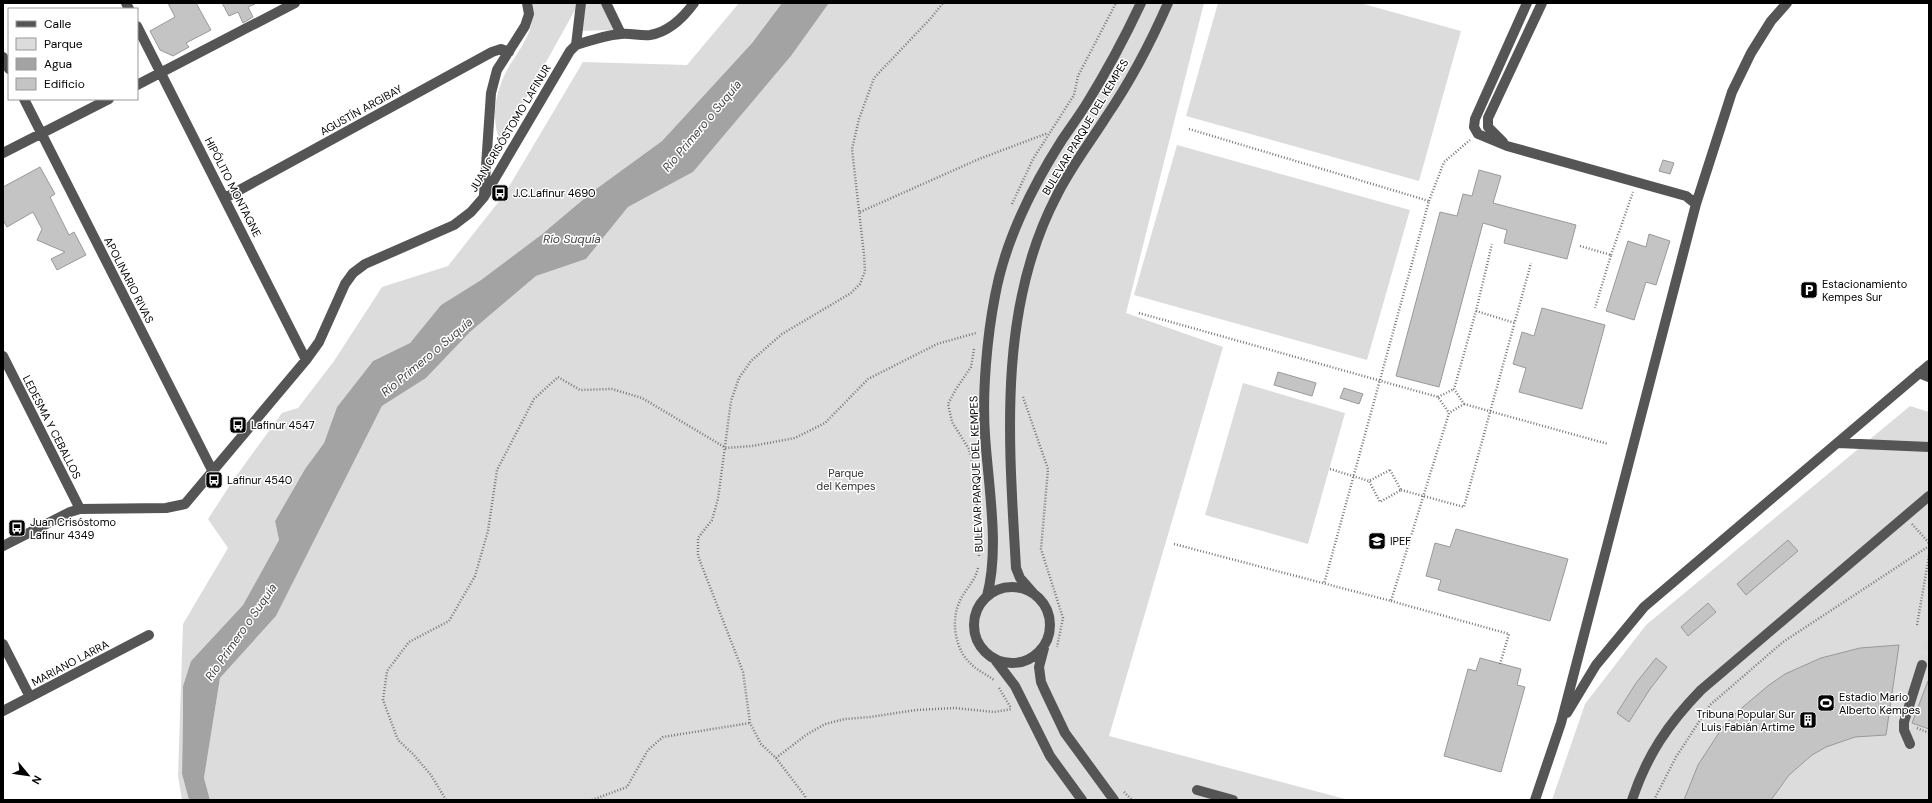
<svg xmlns="http://www.w3.org/2000/svg" width="1932" height="803" font-family="'DM Sans',sans-serif">
<style>
.green{fill:#dcdcdc}
.water{fill:#a3a3a3}
.building{fill:#c4c4c4;stroke:#999}
.lines{fill:none;stroke-linecap:round;stroke-linejoin:round}
.minor-tunnel{stroke:#d9d9d9;stroke-width:10;stroke-dasharray:10 5;stroke-linecap:butt}
.path{stroke:#777;stroke-width:2.5;stroke-dasharray:1 2;stroke-linecap:butt}
.minor{stroke:#555;stroke-width:10}
.labels{text-anchor:middle;stroke-width:3;stroke-linejoin:round;paint-order:stroke}
.street-label{font-size:11px;fill:#000;stroke:#fff}
.poi-label{font-size:11px;fill:#000;stroke:#fff;text-anchor:start}
.park-label{font-size:11px;fill:#333;stroke:#fff}
.water-label{font-size:12px;font-style:italic;fill:#444;stroke:#fff}
</style>
<rect width="100%" height="100%" fill="#fff"/>
<!-- green -->
<path class="green" d="M531,3H576L575,10L501,143C490,120 495,93 507,70C519,49 538,29 531,3Z
M585,3H601L613,30L579,31Z
M739,3H782L752,43L662,141L592,192L541,235L481,280L441,305L410,343L373,361L337,407L324,443L305,469L275,521L279,540L243,605L191,661L183,686V715L182,774L189,800H182L178,776L183,624L228,548L208,519L234,479L282,413L298,408L334,361L382,287L448,266L504,195L583,62L687,65Z
M829,3H1204L1126,313L1223,347L1109,736L1349,800H210L204,778L220,678L276,616L382,406L426,378L470,332L536,276L586,259L628,207L693,172L791,56Z
M1218,3H1360L1461,31L1419,181L1186,116Z
M1177,145L1410,210L1367,360L1134,295Z
M1243,383L1345,413L1308,544L1205,515Z
M1910,406L1929,412V800H1552L1585,704L1646,625Z"/>
<!-- water -->
<path class="water" d="M782,3H829L791,56L693,172L628,207L586,259L536,276L470,332L426,378L382,406L276,616L220,678L204,778L210,800H189L182,774L183,715V686L191,661L243,605L279,540L275,521L305,469L324,443L337,407L373,361L410,343L441,305L481,280L541,235L592,192L662,141L752,43Z"/>
<!-- building -->
<path class="building" d="M168,3H196L211,30L186,43L189,47L173,56L160,50L150,31L175,17Z
M222,3H257L248,7L253,17L243,23L238,12L229,16Z
M1663,160L1674,163L1670,174L1659,171Z
M40,167L55,194L50,197L69,235L74,232L86,255L57,270L51,259L65,252L37,240L42,229L33,212L7,227L3,220V187Z
M1479,170L1501,176L1493,203L1576,225L1567,259L1504,243L1507,230L1483,223L1439,387L1396,376L1440,212L1457,216L1463,194L1472,196Z
M1649,234L1670,241L1656,285L1646,282L1634,320L1606,311L1628,241L1646,247Z
M1542,308L1605,325L1582,409L1519,392L1526,368L1513,364L1522,332L1534,336Z
M1278,372L1316,383L1312,396L1274,385Z
M1344,388L1363,394L1359,404L1340,398Z
M1456,529L1568,559L1550,621L1438,590L1441,580L1426,576L1435,543L1450,547Z
M1788,540L1798,551L1746,595L1737,584Z
M1708,603L1716,612L1688,636L1681,627Z
M1899,645L1886,735L1855,737L1826,747L1812,755L1789,775L1771,800H1684L1698,765L1722,728L1737,712L1769,685L1785,674L1821,658L1860,648Z
M1480,658L1521,669L1517,685L1525,687L1501,772L1444,756L1468,669L1476,671Z
M1656,658L1667,667L1650,689L1629,722L1617,713L1636,683Z
M1928,681H1929V729L1912,723Z"/>
<g class="lines">
<!-- minor-tunnel -->
<path class="minor-tunnel" d="M1922,665L1929,642"/>
<!-- path -->
<path class="path" d="M1189,129L1429,201L1324,584
M1429,201L1444,162L1470,140
M1012,204L1033,159L1074,95L1078,76L1116,3
M860,212L979,159L1048,133
M1580,246L1611,255L1595,308
M1611,255L1633,192
M1476,311L1515,323
M1139,313L1438,397L1449,413
M974,349L971,367L956,389L948,404L952,422L969,449L976,477
M1023,397L1048,469L1041,549L1063,618L1057,647
M1438,397L1454,389
M1464,404L1608,444
M1330,469L1369,481
M1390,470L1401,490L1380,502L1369,481Z
M976,486L979,557
M1401,490L1464,507L1531,263
M1912,524L1929,543
M1174,544L1391,601L1449,413L1464,404L1454,389L1476,311L1492,244
M978,568C975,582 964,590 959,603C951,621 955,648 969,662C976,670 986,674 994,680
M1391,601L1509,634L1500,664
M1917,625L1929,556
M999,688L1011,708
M1917,728L1929,733
M776,758L806,735L825,724L845,719L870,717L916,710L955,708L994,712L1012,709
M1124,792L1132,800
M446,800L431,775L413,754L398,740L383,700L387,671L409,642L449,621L475,576L488,531L497,470L534,399L558,377L580,390L612,389L642,398L726,448L752,446L795,438L825,423L868,379L937,344L976,333
M592,800L627,787L648,750L663,737L750,723
M806,800L805,796L776,758L761,744L750,723L743,672L698,556V538L712,520L718,499L731,401L739,378L751,361L782,334L851,293L860,284L865,271L864,255L852,149L859,119L874,78L931,18L943,3
M1654,800L1676,757L1710,705L1783,642L1929,546"/>
<!-- minor -->
<path class="minor" d="M126,3L129,9
M606,3L621,34
M1527,3L1475,119L1474,127L1478,134L1507,146L1686,196L1696,204
M137,26L306,360
M576,45C591,40 606,35 621,34C631,33 640,36 650,35C669,32 683,18 694,3
M576,45L581,3
M3,57L9,69
M137,85L295,3
M24,99L213,472
M1503,142L1488,127V118L1542,3
M3,153L109,99
M484,195L491,93L497,70L525,26L529,14L527,3
M225,198L492,52L501,49L509,52
M3,356L80,509
M1919,373L1929,377
M1838,443L1929,447
M3,546L70,512L80,509L166,508L185,504L306,360L319,342L345,284L353,273L365,264L454,225L471,212L484,197L570,51L576,45
M974 625a38 38 0 1 1 76 0a38 38 0 1 1-76 0Z
M1034,594L1020,578L1016,568C1009,444 997,311 1056,197C1070,168 1089,144 1106,117C1130,82 1151,42 1168,3
M987,596C1000,548 988,484 985,435C982,393 987,337 995,296C1005,241 1032,187 1062,140C1070,128 1079,116 1087,103C1107,71 1125,37 1141,3
M3,644L30,697
M1044,648L1039,667L1041,682L1045,691L1065,733L1114,800
M996,661L1015,686L1050,756L1082,800
M3,711L149,635
M1567,713L1596,665L1644,607L1929,365
M1910,744L1904,730V722L1922,665
M1197,790L1233,800
M1535,800L1561,723L1696,204L1732,92L1751,53L1771,21L1787,3
M1632,800C1647,755 1668,724 1701,690L1929,496"/>
</g>
<!-- icons -->
<defs>
<symbol id="bus-square" viewBox="-11 -11 22 22"><rect x="-9" y="-9" width="18" height="18" rx="4" fill="#000" stroke="#fff"/><path d="M-5-6H5V4H4V6H2V4H-2V6H-4V4H-5ZM-3.5-4V0h7V-4ZM-3.5 1.2v1.5H-2V1.2ZM2 1.2v1.5H3.5V1.2Z" fill="#fff"/></symbol>
<symbol id="parking-square" viewBox="-11 -11 22 22"><rect x="-9" y="-9" width="18" height="18" rx="4" fill="#000" stroke="#fff"/><path d="M-3.5-5.5H1a3.5 3.5 0 0 1 0 7H-1V5.5H-3.5ZM-1-3.4V-.6H.8a1.4 1.4 0 0 0 0-2.8Z" fill="#fff"/></symbol>
<symbol id="university-square" viewBox="-11 -11 22 22"><rect x="-9" y="-9" width="18" height="18" rx="4" fill="#000" stroke="#fff"/><path d="M0-5L7-2L0 1L-7-2ZM-4 1L0 2.5L4 1V4Q0 6-4 4Z" fill="#fff"/></symbol>
<symbol id="stadium-square" viewBox="-11 -11 22 22"><rect x="-9" y="-9" width="18" height="18" rx="4" fill="#000" stroke="#fff"/><path d="M0-5a6.5 5 0 1 0 0 10a6.5 5 0 1 0 0-10ZM-3.5-1.8h7v3.6h-7Z" fill="#fff"/></symbol>
<symbol id="building-square" viewBox="-11 -11 22 22"><rect x="-9" y="-9" width="18" height="18" rx="4" fill="#000" stroke="#fff"/><path d="M-4-6H4V6H1V3H-1V6H-4ZM-2.5-4.3h1.7v1.8h-1.7ZM.8-4.3h1.7v1.8H.8ZM-2.5-1h1.7V.8h-1.7ZM.8-1h1.7V.8H.8Z" fill="#fff"/></symbol>
</defs>
<g fill-rule="evenodd">
<use href="#bus-square" x="490" y="183" width="20" height="20"/>
<use href="#parking-square" x="1799" y="280" width="20" height="20"/>
<use href="#bus-square" x="228" y="415" width="20" height="20"/>
<use href="#bus-square" x="204" y="470" width="20" height="20"/>
<use href="#bus-square" x="7" y="518" width="20" height="20"/>
<use href="#university-square" x="1367" y="531" width="20" height="20"/>
<use href="#stadium-square" x="1816" y="693" width="20" height="20"/>
<use href="#building-square" x="1798" y="710" width="20" height="20"/>
</g>
<g class="labels">
<!-- street labels -->
<g class="street-label">
<text transform="translate(361 110) rotate(-29)" y="4">AGUSTÍN ARGIBAY</text>
<text transform="translate(1085 127) rotate(-59)" y="4">BULEVAR PARQUE DEL KEMPES</text>
<text transform="translate(510 128) rotate(-59)" y="4">JUAN CRISÓSTOMO LAFINUR</text>
<text transform="translate(233 187) rotate(63)" y="4">HIPÓLITO MONTAGNE</text>
<text transform="translate(129 280) rotate(63)" y="4">APOLINARIO RIVAS</text>
<text transform="translate(52 427) rotate(63)" y="4">LEDESMA Y CEBALLOS</text>
<text transform="translate(976 474) rotate(-92)" y="4">BULEVAR PARQUE DEL KEMPES</text>
<text transform="translate(70 663) rotate(-28)" y="4">MARIANO LARRA</text>
</g>
<!-- poi labels -->
<g class="poi-label">
<text x="513" y="197">J.C.Lafinur 4690</text>
<text x="1822" y="288">Estacionamiento<tspan x="1822" dy="13">Kempes Sur</tspan></text>
<text x="251" y="429">Lafinur 4547</text>
<text x="227" y="484">Lafinur 4540</text>
<text x="30" y="526">Juan Crisóstomo<tspan x="30" dy="13">Lafinur 4349</tspan></text>
<text x="1390" y="545">IPEF</text>
<text x="1839" y="701">Estadio Mario<tspan x="1839" dy="13">Alberto Kempes</tspan></text>
<text x="1795" y="718" text-anchor="end">Tribuna Popular Sur<tspan x="1795" dy="13">Luis Fabián Artime</tspan></text>
</g>
<!-- park labels -->
<g class="park-label">
<text x="846" y="477">Parque<tspan x="846" dy="13">del Kempes</tspan></text>
</g>
<!-- water labels -->
<g class="water-label">
<text transform="translate(702 126) rotate(-50)" y="4">Río Primero o Suquía</text>
<text x="572" y="243">Río Suquía</text>
<text transform="translate(427 357) rotate(-40)" y="4">Río Primero o Suquía</text>
<text transform="translate(241 632) rotate(-55)" y="4">Río Primero o Suquía</text>
</g>
</g>
<!-- border -->
<rect width="1932" height="803" fill="none" stroke="#000000" stroke-width="8"/>
<!-- legend -->
<rect x="8" y="8" width="130" height="92" fill="#ffffff" stroke="#999999"/>
<rect x="16" y="21" width="20" height="6" fill="#555555" stroke="#999999"/>
<text x="44" y="28" font-size="12" fill="#000000">Calle</text>
<rect x="16" y="38" width="20" height="12" fill="#dcdcdc" stroke="#999999"/>
<text x="44" y="48" font-size="12" fill="#000000">Parque</text>
<rect x="16" y="58" width="20" height="12" fill="#a3a3a3" stroke="#999999"/>
<text x="44" y="68" font-size="12" fill="#000000">Agua</text>
<rect x="16" y="78" width="20" height="12" fill="#c4c4c4" stroke="#999999"/>
<text x="44" y="88" font-size="12" fill="#000000">Edificio</text>
<!-- north arrow -->
<g transform="translate(28 775) rotate(119)" stroke="#ffffff" stroke-width="3" paint-order="stroke">
<path d="M0-3L7 15L0 10L-7 15Z" fill="#000000"/>
<text y="-6" font-size="11" font-weight="bold" text-anchor="middle" fill="#000000">N</text>
</g>
</svg>
